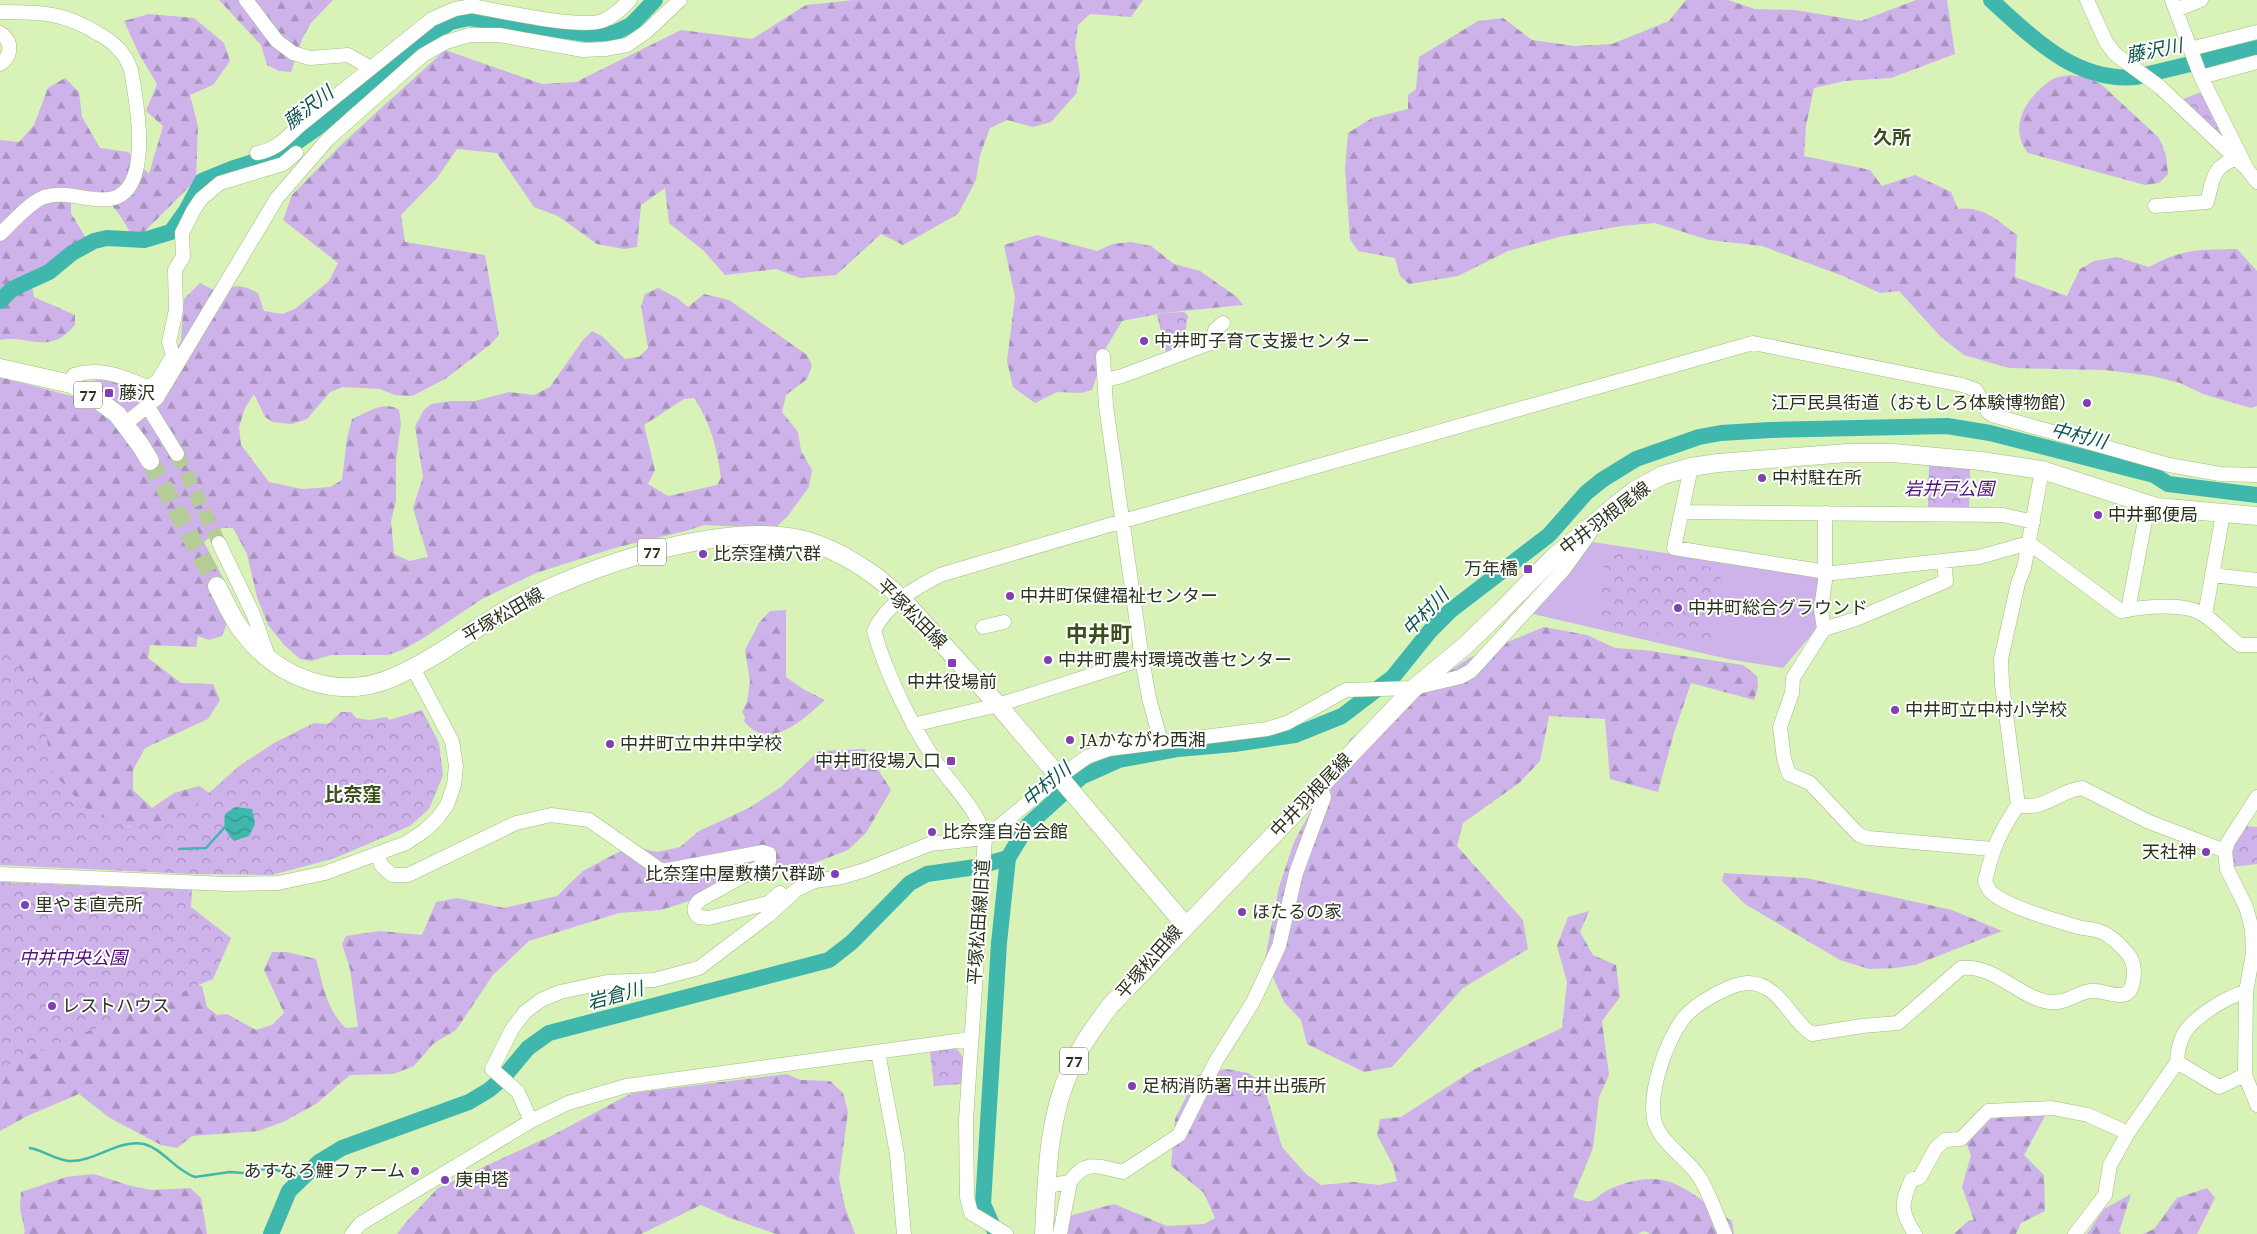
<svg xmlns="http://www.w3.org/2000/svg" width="2257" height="1234" font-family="'Source Serif 4','Noto Sans JP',serif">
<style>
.green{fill:#ceb2ea}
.forest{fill:url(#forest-firs);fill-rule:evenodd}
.park{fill:url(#park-crowns)}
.water{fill:url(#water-waves)}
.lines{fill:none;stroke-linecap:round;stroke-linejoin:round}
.stream{stroke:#3fb7ad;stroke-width:2.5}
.river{stroke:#3fb7ad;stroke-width:16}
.minor-tunnel{stroke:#b5cc99;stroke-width:14;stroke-dasharray:14 7;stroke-linecap:butt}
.major-tunnel{stroke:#b5cc99;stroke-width:18;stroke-dasharray:18 9;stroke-linecap:butt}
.minor-casing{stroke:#a3bc83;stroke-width:15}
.major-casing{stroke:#a3bc83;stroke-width:19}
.minor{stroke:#fff;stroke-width:14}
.major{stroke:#fff;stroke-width:18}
.poi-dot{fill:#813fb4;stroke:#fff;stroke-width:2}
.labels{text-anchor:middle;stroke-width:4;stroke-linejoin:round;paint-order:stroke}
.shield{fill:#fff;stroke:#6a7061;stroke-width:1}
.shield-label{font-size:16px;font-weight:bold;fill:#2a331d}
.poi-label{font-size:18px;fill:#2a331d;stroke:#fff;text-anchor:start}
.park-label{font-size:18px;font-style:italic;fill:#500e78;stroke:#fff}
.street-label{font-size:18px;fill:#2a331d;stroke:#fff}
.water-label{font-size:19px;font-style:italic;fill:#0e544f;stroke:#fff}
.neighbourhood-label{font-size:19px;font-weight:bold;fill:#3b4f1a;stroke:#fff}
.district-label{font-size:22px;font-weight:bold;fill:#3b4f1a;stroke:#fff}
</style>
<defs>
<pattern id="forest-firs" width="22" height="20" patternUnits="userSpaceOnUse" patternTransform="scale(1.25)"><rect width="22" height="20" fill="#ceb2ea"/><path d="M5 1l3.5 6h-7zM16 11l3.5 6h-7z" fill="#a791bd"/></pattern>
<pattern id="park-crowns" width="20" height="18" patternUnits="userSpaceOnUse" patternTransform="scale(1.25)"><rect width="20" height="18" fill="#ceb2ea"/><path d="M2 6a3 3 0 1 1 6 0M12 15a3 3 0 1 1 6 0" fill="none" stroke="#a791bd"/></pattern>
<pattern id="water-waves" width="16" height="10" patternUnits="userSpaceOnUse" patternTransform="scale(1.25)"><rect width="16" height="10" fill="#3fb7ad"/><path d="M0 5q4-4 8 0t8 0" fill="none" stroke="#35958c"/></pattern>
</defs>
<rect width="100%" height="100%" fill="#d8f2b8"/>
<!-- green -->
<path class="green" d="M1592,542L1819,576V626L1783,668L1728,659L1533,614Z"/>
<!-- forest -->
<path class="forest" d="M219,0H333L311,23L302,39L291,72L279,71L267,65L261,45Z
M854,0H1143L1131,17L1090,14L1078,25L1075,45L1080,76L1076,94L1051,122L1033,127L1007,120L990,128L980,155L976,180L958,214L903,245L881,234L836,275L800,278L776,269L725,275L704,251L669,223L665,188L641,205L637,247L624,249L597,244L558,216L534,207L497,153L457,149L437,178L401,215L405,242L485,255L499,335L491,344L445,379L412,396L395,395L380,389L343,387L330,392L307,419L292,424L273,422L265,417L254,394L245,408L239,427L241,445L269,482L302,489L330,487L342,480L347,438L352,419C367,413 384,400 399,410L401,423L396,461V500L391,521L394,554L409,561L428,557L413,508L423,477L415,426L424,410L431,404L452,401H475L509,392L534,395L550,387L583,340L592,331L602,336L625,359L639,357L648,348L641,306L645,294L658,288L677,298L688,307L704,294L729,300L807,355L812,366L807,379L786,395L782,412L798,432L801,451L812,470L809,487L787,517L775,528L704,525L686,531L618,547L536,573L482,599L422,639L402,650L388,655H331L311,661L300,659L284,645L268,625L257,597L247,554L233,528H222L204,542L235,601L222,636L209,640L198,636L196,647L150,645L148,658L181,683L213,684L220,700L208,719L145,748L133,770V790L152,808L174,793L199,786L214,796L159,831L127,826L78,830L0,659V377L75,397L87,396L94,381L108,376L151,391L181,341L184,299L200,283L219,293C235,283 242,285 258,293L264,311L282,314L295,309L329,281L338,263L283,220L292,195L344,142L445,50L542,84L576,82L681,30L752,39L806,5ZM694,398C711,423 717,449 721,478L717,485L668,496L648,484L655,470L644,425L684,399Z
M1686,0H1728L1755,9L1795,10L1861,21L1916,0H1947L1955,54L1891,78L1844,81L1814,88L1806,126L1804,156L1870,170L1882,186L1915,175L1951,192L1958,209C1982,205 1999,221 2017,235L2015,277L2067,296L2080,269L2094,261L2117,257L2149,267C2184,248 2199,250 2237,249L2257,271V406L2251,408L2203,394L2180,383L2152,376L2105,370L2009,368L1964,355L1940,336L1899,291L1880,293L1843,276L1762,246L1709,240L1655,223L1621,226L1559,237L1508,251L1458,276L1409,284L1400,276L1395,258L1358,251L1350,239L1345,169L1348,133L1372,118L1408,109V95L1416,89L1419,57L1478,21L1503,18L1532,40L1575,46L1612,44L1669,21Z
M149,14L194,18L224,43L230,61L213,85L190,95L198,126L196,180L143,233L130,232L119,214L101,192L71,189V213L86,238L32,287L34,297L75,315V325C70,330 63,338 56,340C38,347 18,335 0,340V140L19,142L34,125L48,88L65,78L79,92L82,117L100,148L128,152L149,174L163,126L146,111L157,84L139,54L124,21Z
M2070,75L2087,77L2102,85L2159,138L2166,155L2168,174L2159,183L2145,185L2028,153C2007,126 2027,97 2051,80C2056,77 2064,76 2070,75Z
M1037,235L1097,251L1112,244L1131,242L1151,246L1174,264L1200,271L1237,297L1243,305L1163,313L1122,321L1106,348L1092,390L1081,393L1057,392L1035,403L1013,387L1007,361L1015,297L1004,245Z
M786,610V677L803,689L825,700C804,719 769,753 744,721L745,717L742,712L747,702L750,681L745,650L759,623L770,611Z
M1544,627L1587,635L1615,648L1644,650L1743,665L1757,676L1758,687L1754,700L1691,683L1674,733L1658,792L1610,779L1605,719L1549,716L1540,761L1519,783L1463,823L1457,846L1523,920L1528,949L1463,988L1392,1067L1364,1072L1307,1044L1301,1020L1284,1002L1265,959L1279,887L1294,842L1350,739L1469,658Z
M865,749L891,790L866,833L848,850L799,869L758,879L661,910L619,913L529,941L493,975L456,1030L433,1044L414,1066L393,1074L350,1075L316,1104L283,1122L258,1131L192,1136L177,1148L161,1145L110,1118L79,1094L27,1116L0,1131V1056L183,983L202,986L207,1007L217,1015L227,1014L256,1030L272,1025L284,1013L264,970L272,952H287L316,959C323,984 326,1010 346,1028L358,1027L350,969L342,944L346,936L380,931L422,935L436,902L457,898L504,908L557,896L583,871L630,846L657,852L680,847L699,831L749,808L781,787L819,751Z
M1724,873L1806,878L1952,910L2002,931L1915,965L1895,968L1869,969L1840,960L1745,904L1722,881Z
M1589,911L1580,932L1593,955L1616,965L1620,997L1602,1021L1609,1075L1599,1097L1593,1148L1573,1197C1598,1207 1592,1197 1610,1189C1627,1181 1652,1175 1670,1182C1690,1189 1713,1209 1732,1221L1734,1234H1650L1645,1231L1637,1234H1055L1054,1220L1114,1204L1167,1226L1204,1224L1215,1218L1204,1193L1171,1166L1175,1119L1197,1075L1226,1069L1248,1073L1263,1083L1282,1147L1306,1174L1321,1185L1353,1182L1379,1185L1397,1181L1393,1165L1377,1135L1380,1119L1401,1117L1475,1069L1562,1028L1567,982L1557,946L1568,917Z
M786,1074L801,1080L830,1081L843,1093L848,1112L839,1179L845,1207L855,1234H776L728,1217L701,1205L641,1234H397L407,1221L438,1188L553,1135L632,1093Z
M1990,1116H2045L2024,1155L2044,1175L2045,1211L2021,1223L2016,1234H1954L1968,1221L1974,1220L1962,1187L1971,1155L1966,1143Z
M94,1174L131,1186L151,1190L190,1188L201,1198L207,1234H24L25,1231L20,1209L21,1192L66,1177Z
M2207,1188L2215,1198L2197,1234H2143L2154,1229L2177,1198Z
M2131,1194L2119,1232L2121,1234H2087L2104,1209Z"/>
<!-- park -->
<path class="park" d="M2201,92L2228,142L2181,100Z
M1184,312L1188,316C1187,321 1183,347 1182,349C1179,352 1172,354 1167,356L1157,315L1162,313Z
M1929,465L1970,468L1969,509L1928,510Z
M1615,551L1722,569L1710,643L1607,625L1597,613L1605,558Z
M0,644L16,649L21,672L36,682L45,724L51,770L89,812L129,827L167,820L199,802L239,766L274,743L314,723L328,724L341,712H351L356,718L370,720L386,717L390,720L422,710L439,743L443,775L429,809L410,826L335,858L272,875L193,874L0,865Z
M2245,826L2257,827V864L2231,867L2232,847Z
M0,882L192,890L191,907L231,938L213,979L0,1068Z
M952,1048L958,1050L963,1058L961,1084L934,1086L930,1052Z"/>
<!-- water -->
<path class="water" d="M235,807L252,809L255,824L249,836L234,841C226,831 223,830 225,814Z"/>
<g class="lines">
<!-- stream -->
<path class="stream" d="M179,849L206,848L225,827
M30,1148C43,1150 55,1160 69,1161C95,1162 118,1139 144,1144C163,1149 176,1171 195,1177L230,1172L243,1173L271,1168L285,1173L299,1181"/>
<!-- river -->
<path class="river" d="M1991,0C2033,38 2075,82 2136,77L2257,48
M0,301L12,289L49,272L72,253L94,241L107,238L144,240L171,232L186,211L202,181L234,168L281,153L327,121L344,104L430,35L451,22L469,18L587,34L614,33L631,25L655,0
M271,1234L289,1191L319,1162L342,1148L469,1102L489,1090L503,1078L528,1048L549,1033L829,960L852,942L910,883L927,874L976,867L1008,858
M996,1234L983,1204L999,943L1008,858L1028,825L1081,777L1119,760L1178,749L1234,744L1295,735L1342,716L1393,677L1430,631L1450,611L1549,535L1586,493L1602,480L1636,459L1699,437L1721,433L1770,430L1947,426L1990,433L2154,475L2168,484L2257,495"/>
<!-- minor-tunnel -->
<path class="minor-tunnel" d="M177,454L219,543"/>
<!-- major-tunnel -->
<path class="major-tunnel" d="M150,461L217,586"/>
<defs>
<path id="minor" d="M246,0L277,41L293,53L310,58L348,55L371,68
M2087,0L2106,42L2115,54L2160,87L2247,169
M2172,0L2201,77L2247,169L2257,182
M2176,10L2201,0
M0,12C40,12 64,12 99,34C115,43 125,53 131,70C136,99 155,193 109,199C87,202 67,190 44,197C30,202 11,224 0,234
M0,33C13,41 12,56 0,64
M2190,49L2257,32
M2201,77L2257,62
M257,153C276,150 285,139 299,126L432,19L455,9L472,6C500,11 579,29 602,21C613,17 622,8 630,0
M2155,206L2207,202C2213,180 2212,166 2236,159
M1103,356L1106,406L1142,659L1149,698L1161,742
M1106,380L1122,376L1213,342L1216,339L1215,330L1223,323
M71,384L74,375C100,367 122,376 147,387L157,382L173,355L169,342L176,310L175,270L183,257L182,233L193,211L201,199L220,183L283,164L296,153
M148,407L177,454
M125,424L157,398L277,198L328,139L423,55L446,42L470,35H499L583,50L605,49L627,45L646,32L680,0
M1691,467L1674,548L1833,573L1979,557L2029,543
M1682,512L2003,515L2033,522
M1825,513V581L1821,609L1824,629L1793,678L1792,693L1780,727L1784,759L1789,774L1810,783L1859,835L1868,838L1992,849
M219,543L254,616L269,659
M2029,543L2121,611C2142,607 2185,602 2204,615C2217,623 2227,636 2240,645H2257
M2212,575L2257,580
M2128,610L2148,505
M2205,615L2223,514
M983,627L1004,622
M1824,629L1856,619L1946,581L1944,561
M913,725L998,705L1142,659
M2257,797L2228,842L2225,851L2227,869L2246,907L2252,929L2253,953L2246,992L2245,1075L2257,1105
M2018,805C2046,811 2057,791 2082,788L2147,821L2225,851
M376,854L382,866L392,875H408L516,823L551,815L589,820L662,871L763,852L769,854V861L766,863L700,900C694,905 692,912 699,917L709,918L768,903L780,893
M0,874L227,884L278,883L325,873L406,843L424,831L437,819L447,805L454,785L456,766L452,741L413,668
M878,1052L897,1154L904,1234
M2177,1062L2219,1087L2245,1075
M531,1121L518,1092L492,1069L512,1029L525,1012L541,1000L560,992L607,982L654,980L699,968L769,915L796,890L815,881L842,877L865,870L930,844L985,838L1059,777L1087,757L1109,749L1267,729L1287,723L1346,690L1414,688L1460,677L1471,671L1564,569L1590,533
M1047,1186L1070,1182C1086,1158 1100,1167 1123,1172L1179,1135L1216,1061L1253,1002L1279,946L1296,873L1324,797L1320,786
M352,1234L360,1224L531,1121L568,1103L626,1086L971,1039
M1006,1234L971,1213L967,1197L966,1120L985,838C977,809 955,789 938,765C913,728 886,674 874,631C886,604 915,588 940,575L1123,521L1753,343L1962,385L1976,390L1988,412L1992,415L2169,465L2220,474L2257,475
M1060,1234L1070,1182
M1725,1234C1717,1216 1710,1195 1700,1178C1689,1159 1658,1142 1654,1119C1649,1090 1666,1042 1683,1019C1694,1004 1731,983 1749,983C1780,984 1790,1020 1812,1034L1862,1026L1898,1023L1961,968C1994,964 2018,997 2049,1002C2067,1005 2080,989 2096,991C2110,992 2130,1004 2133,981C2135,972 2134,960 2127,953C2121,946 2112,937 2104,933C2097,929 2086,929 2078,927C2057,921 2004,906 1990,891C1988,888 1986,884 1985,881C1993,848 1999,833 2018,805L2002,684L2001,659L2018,583L2024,568L2042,470
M1915,1234C1900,1211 1901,1205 1911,1180L1920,1177L1936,1148L1945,1140L1961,1139L1988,1111L2052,1108L2088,1115L2128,1133
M2075,1234L2105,1195L2110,1165L2128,1133L2177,1062C2177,1053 2180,1040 2185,1032C2196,1016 2227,996 2246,992"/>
<path id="major" d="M0,368L71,384L95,398L117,414L141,446L150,461
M217,586C225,601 232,618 242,631C277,678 338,702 394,677C437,658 474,628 515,605C586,566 725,520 804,540C840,550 875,573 901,598L998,705L1186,926
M1044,1234C1047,1178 1047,1120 1071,1068C1081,1045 1095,1026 1110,1006L1414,688L1466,645L1501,611L1553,558L1616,505L1635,490L1663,475L1691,467L1718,463L1848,453H1893L1981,461L2042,470L2157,507L2257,516"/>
</defs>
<!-- minor casing -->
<use href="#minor" class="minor-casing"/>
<!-- major casing -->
<use href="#major" class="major-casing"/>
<!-- minor -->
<use href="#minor" class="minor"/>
<!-- major -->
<use href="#major" class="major"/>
</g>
<!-- markers -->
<g class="poi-dot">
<circle cx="1144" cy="341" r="5"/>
<rect x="104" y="388" width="10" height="10" rx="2.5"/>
<circle cx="2087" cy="403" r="5"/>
<circle cx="1762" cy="478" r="5"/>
<circle cx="2098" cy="515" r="5"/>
<circle cx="703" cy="554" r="5"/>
<rect x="1523" y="564" width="10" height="10" rx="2.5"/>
<circle cx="1010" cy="596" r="5"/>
<circle cx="1678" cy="608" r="5"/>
<circle cx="1048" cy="660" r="5"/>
<rect x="947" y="658" width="10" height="10" rx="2.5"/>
<circle cx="1895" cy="710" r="5"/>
<circle cx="1070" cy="740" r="5"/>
<circle cx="610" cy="744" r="5"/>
<rect x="946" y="756" width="10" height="10" rx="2.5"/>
<circle cx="932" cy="832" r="5"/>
<circle cx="2206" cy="852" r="5"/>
<circle cx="835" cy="874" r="5"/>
<circle cx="25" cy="905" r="5"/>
<circle cx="1242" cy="912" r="5"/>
<circle cx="52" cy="1006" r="5"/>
<circle cx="1132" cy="1086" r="5"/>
<circle cx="415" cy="1171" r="5"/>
<circle cx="445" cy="1180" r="5"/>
</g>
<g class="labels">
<!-- shield labels -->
<g class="shield">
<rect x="74" y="381.5" width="28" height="27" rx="4"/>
<rect x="638" y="538.5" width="28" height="27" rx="4"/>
<rect x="1060" y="1047.5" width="28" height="27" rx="4"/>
</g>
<g class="shield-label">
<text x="88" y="401">77</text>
<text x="652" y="558">77</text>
<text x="1074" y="1067">77</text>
</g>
<!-- poi labels -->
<g class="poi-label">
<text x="1154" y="347">中井町子育て支援センター</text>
<text x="119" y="399">藤沢</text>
<text x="2077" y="409" text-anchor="end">江戸民具街道（おもしろ体験博物館）</text>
<text x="1772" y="484">中村駐在所</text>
<text x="2108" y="521">中井郵便局</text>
<text x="713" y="560">比奈窪横穴群</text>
<text x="1518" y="575" text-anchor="end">万年橋</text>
<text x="1020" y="602">中井町保健福祉センター</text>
<text x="1688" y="614">中井町総合グラウンド</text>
<text x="1058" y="666">中井町農村環境改善センター</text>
<text x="952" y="688" text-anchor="middle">中井役場前</text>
<text x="1905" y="716">中井町立中村小学校</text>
<text x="1080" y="746">JAかながわ西湘</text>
<text x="620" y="750">中井町立中井中学校</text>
<text x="941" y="767" text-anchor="end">中井町役場入口</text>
<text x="942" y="838">比奈窪自治会館</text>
<text x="2196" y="858" text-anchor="end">天社神</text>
<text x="825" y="880" text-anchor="end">比奈窪中屋敷横穴群跡</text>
<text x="35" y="911">里やま直売所</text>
<text x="1252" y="918">ほたるの家</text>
<text x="62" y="1012">レストハウス</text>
<text x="1142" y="1092">足柄消防署 中井出張所</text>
<text x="405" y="1177" text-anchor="end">あすなろ鯉ファーム</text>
<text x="455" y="1186">庚申塔</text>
</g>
<!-- park labels -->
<g class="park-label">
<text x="1949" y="495">岩井戸公園</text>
<text x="73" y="964">中井中央公園</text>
</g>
<!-- street labels -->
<g class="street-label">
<text transform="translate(1605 518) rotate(-37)" y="6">中井羽根尾線</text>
<text transform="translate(912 614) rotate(45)" y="6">平塚松田線</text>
<text transform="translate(503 615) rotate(-30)" y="6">平塚松田線</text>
<text transform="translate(1311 795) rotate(-46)" y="6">中井羽根尾線</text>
<text transform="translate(979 922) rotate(-86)" y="6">平塚松田線旧道</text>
<text transform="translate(1149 962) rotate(-49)" y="6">平塚松田線</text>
</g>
<!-- water labels -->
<g class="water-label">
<text transform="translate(2154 50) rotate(-11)" y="7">藤沢川</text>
<text transform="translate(308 107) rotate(-38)" y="7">藤沢川</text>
<text transform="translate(2079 435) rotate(14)" y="7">中村川</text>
<text transform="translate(1425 612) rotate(-46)" y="7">中村川</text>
<text transform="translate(1046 784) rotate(-40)" y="7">中村川</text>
<text transform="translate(615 995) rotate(-15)" y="7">岩倉川</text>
</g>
<!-- neighbourhood labels -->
<g class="neighbourhood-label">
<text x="1892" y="144">久所</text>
<text x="353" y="801">比奈窪</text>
</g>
<!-- district labels -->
<g class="district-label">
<text x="1099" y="642">中井町</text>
</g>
</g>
</svg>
